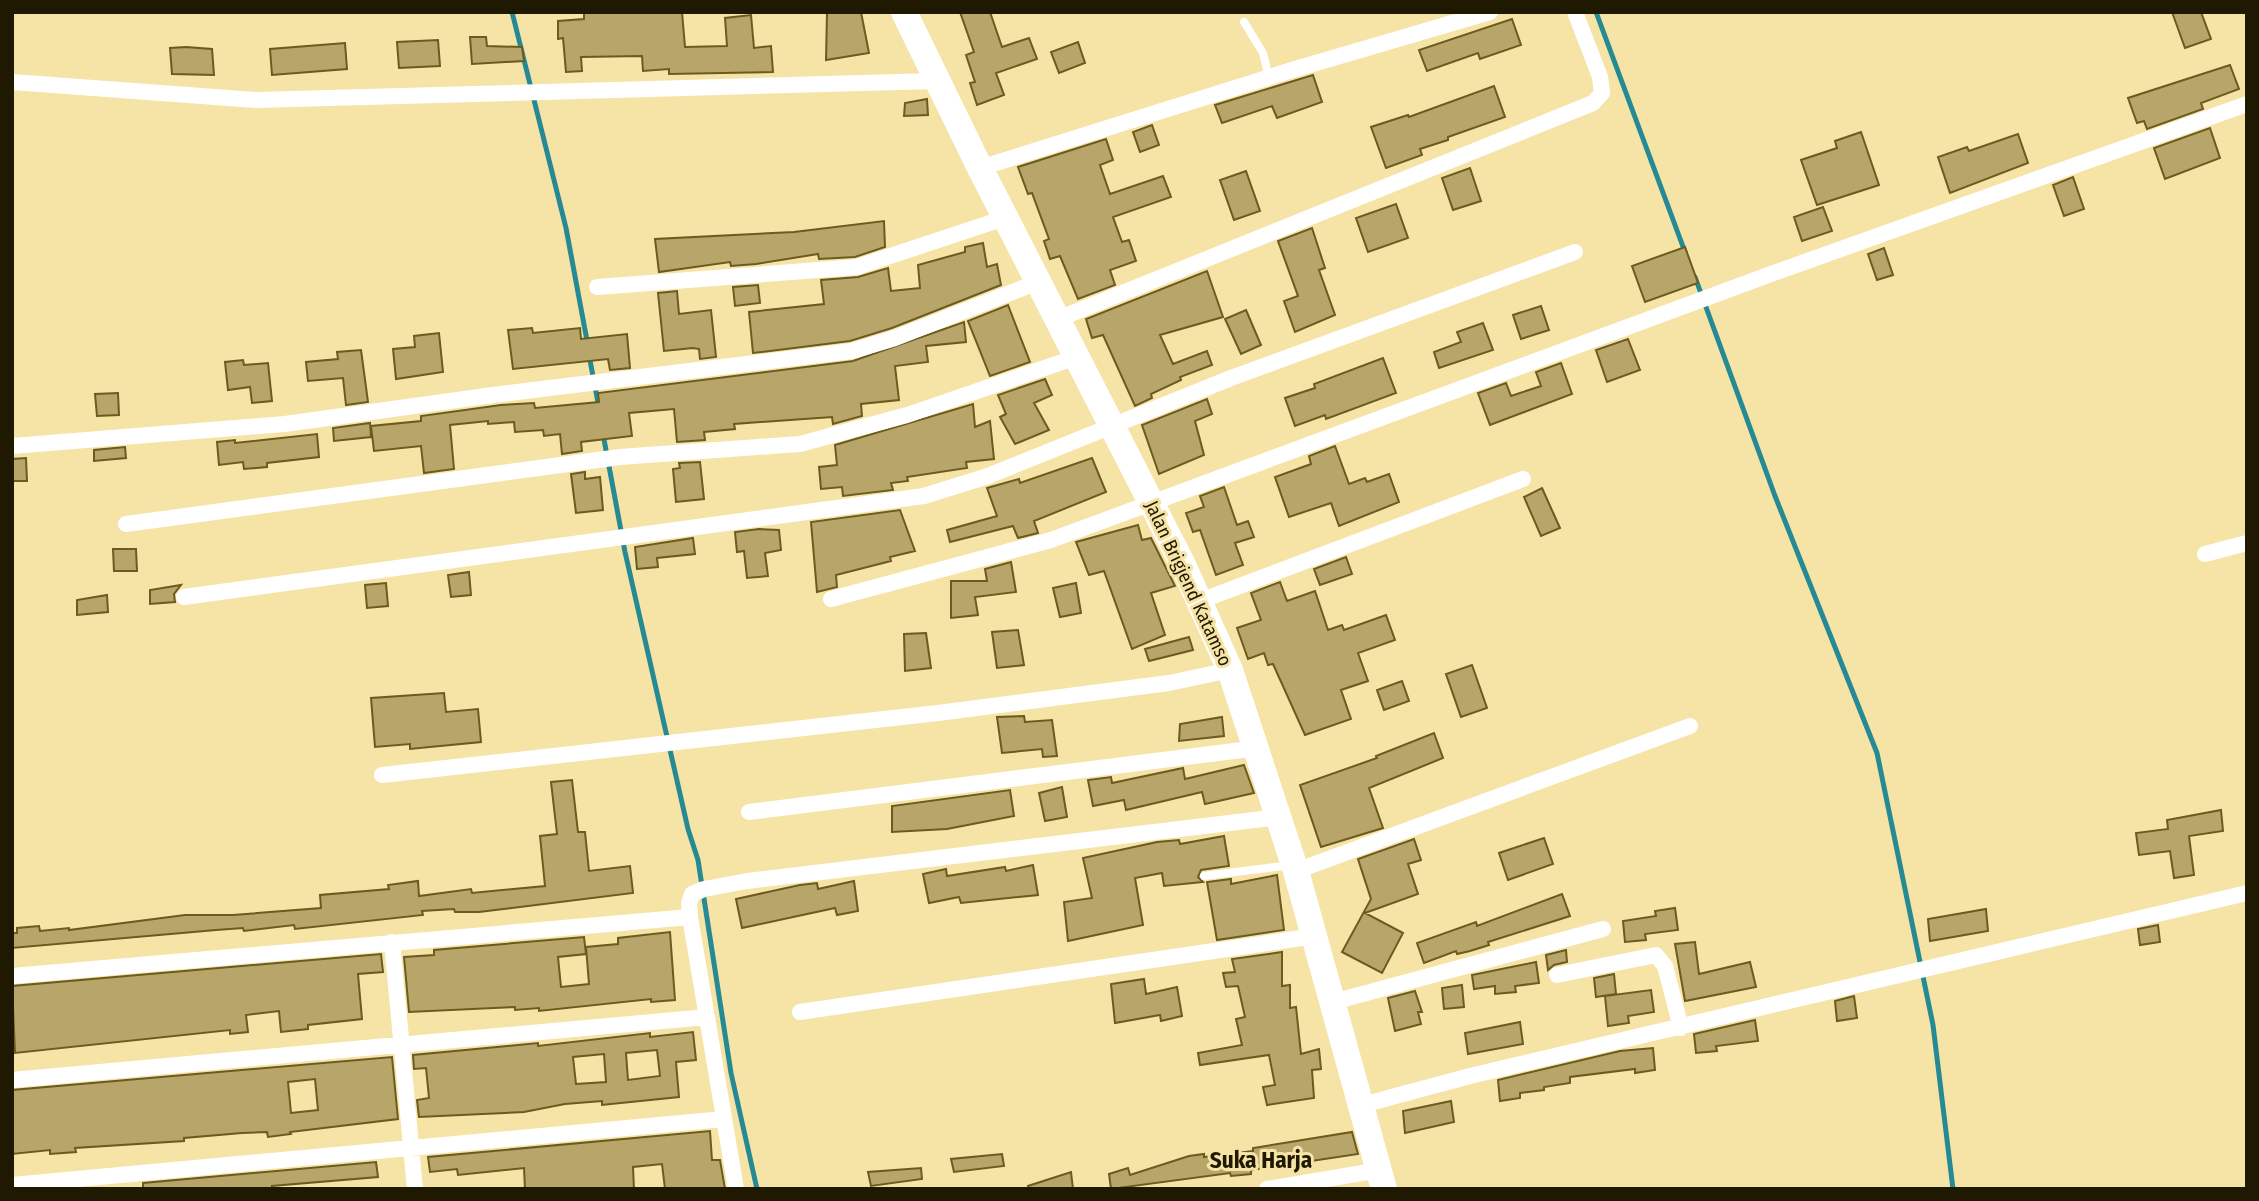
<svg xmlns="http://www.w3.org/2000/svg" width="2259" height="1201" font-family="'Fira Sans Condensed',sans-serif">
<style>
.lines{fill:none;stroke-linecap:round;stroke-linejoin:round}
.stream{stroke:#268a94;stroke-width:5}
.building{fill:#b7a56a;stroke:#6c5b1f;stroke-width:2;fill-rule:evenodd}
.service{stroke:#fff;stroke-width:8}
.minor{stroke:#fff;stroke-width:16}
.trunk{stroke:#fff;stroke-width:26}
.labels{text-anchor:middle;stroke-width:6;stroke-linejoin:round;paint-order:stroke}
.street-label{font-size:19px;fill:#201902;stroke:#f6e3a6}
.quarter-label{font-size:23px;font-weight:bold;fill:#201902;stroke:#f6e3a6}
</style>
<rect width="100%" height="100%" fill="#f6e3a6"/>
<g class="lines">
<!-- stream -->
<path class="stream" d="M512,12L566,228L588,346
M1596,12L1685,252
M1695,277L1775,496L1877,753L1933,1025L1953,1189
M589,355L599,408
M603,434L625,552L688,829L698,860L731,1073L757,1189"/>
</g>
<!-- building -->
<path class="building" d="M584,12H682L685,47L727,46L725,18L751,15L754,48L771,46L773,72L669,74V69L643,71L642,56L581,57L582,71L566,72L563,38L558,39V21L584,19Z
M827,12H861L869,53L826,60Z
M960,12H990L1002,47L1029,38L1037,59L996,73L1004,95L977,105L970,83L975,82L966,55L974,52Z
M2172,12H2201L2211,39L2185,48Z
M1512,19L1521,45L1480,59L1478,53L1427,71L1419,50Z
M470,37H486L487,46L522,47L524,61L472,64Z
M438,40L440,66L399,68L397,42Z
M1078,42L1085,63L1059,73L1051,52Z
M345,43L347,69L272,75L270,49Z
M186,47L212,49L214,75L172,74L170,48Z
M2230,65L2239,89L2201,103L2203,109L2147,129L2144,121L2137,123L2128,98Z
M1313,75L1322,102L1277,118L1272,106L1222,123L1215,105Z
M1494,86L1505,117L1448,137V140L1420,149L1422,155L1386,168L1371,127L1408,115L1409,117Z
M927,99L928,115L904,116L905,103Z
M1152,125L1159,145L1140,152L1133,132Z
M2210,128L2220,158L2165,179L2154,148Z
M1861,132L1879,185L1817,205L1801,160L1837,148L1835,141Z
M2018,134L2028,163L1950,193L1938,157L1967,147L1969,151Z
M1106,139L1113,160L1100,165L1110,194L1163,176L1171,197L1113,217L1122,242L1129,240L1136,261L1110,270L1115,285L1078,299L1060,256L1050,259L1044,241L1049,239L1032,193L1028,194L1018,167Z
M1470,168L1481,201L1453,210L1442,178Z
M1246,171L1260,211L1234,220L1220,180Z
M2073,177L2084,209L2064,216L2053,185Z
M1396,204L1408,238L1368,252L1356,218Z
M1823,207L1832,231L1802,241L1794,217Z
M884,221L885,247L855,257L819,259L818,254L756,264L731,266L730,262L659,272L655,239L794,232Z
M1312,228L1325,268L1319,270L1335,315L1295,332L1284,301L1298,296L1278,241Z
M983,243L987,267L997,264L1001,285L892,328L850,341L753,353L749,312L824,304L821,280L858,277L888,268L891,291L920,288L918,265L965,252V247Z
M1685,247L1698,283L1645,302L1632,266Z
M1884,248L1893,275L1877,280L1868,254Z
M1207,271L1223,317L1160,335L1173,364L1207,351L1212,365L1180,377L1181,380L1151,394L1152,398L1135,406L1103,335L1092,338L1086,319Z
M758,285L760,303L735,306L733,287Z
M677,291L679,314L711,310L716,357L700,359L699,349L693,348L664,351L658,293Z
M1008,305L1030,362L990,376L968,321Z
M1541,306L1549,330L1521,339L1513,315Z
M1246,310L1261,345L1241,354L1225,319Z
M964,322L966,342L926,346L928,362L895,366L899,400L861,404L862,416L833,424L832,417L734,424L735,429L704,432L705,440L677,442L674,409L629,413L632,436L581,442L582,451L562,454L560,434L544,436L543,430L515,432L514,422L488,424V421L450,425L454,469L424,473L421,446L374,451L371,426L421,421V416L501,405L534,403L535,408L599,402L598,393L853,361Z
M1483,323L1493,350L1439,368L1434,352L1461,342L1457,332Z
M532,328L533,333L580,328L581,339L627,334L630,368L610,370L608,359L513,369L508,330Z
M439,333L443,372L396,379L393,349L415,347L414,336Z
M1628,339L1640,370L1607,382L1596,350Z
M361,350L368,402L346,405L343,378L308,381L306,362L338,359L337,352Z
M1383,358L1396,393L1326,419L1325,415L1295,426L1285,398L1315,388L1314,384Z
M243,360L244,365L268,363L272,401L252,403L250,387L228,390L225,362Z
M1561,363L1572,394L1490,425L1478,393L1506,383L1511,396L1541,386L1536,372Z
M1045,379L1052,395L1034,403L1049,430L1015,444L1000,417L1006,414L998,395Z
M118,393L119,415L97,416L95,394Z
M1207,399L1212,414L1195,421L1204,455L1159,474L1142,425Z
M973,404L975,427L990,421L994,459L966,462L967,468L907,477L908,481L891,483L893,490L843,496L842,487L821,489L819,467L837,465L835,445Z
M370,423L371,437L334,441L333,428Z
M317,434L319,457L267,463V467L244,469L243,462L219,465L217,442L235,440V443Z
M1335,446L1349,484L1365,478L1367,482L1389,474L1399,502L1339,526L1331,503L1289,517L1275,477L1311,464L1309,456Z
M125,447L126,458L94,461V450Z
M26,458L27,481H12V459Z
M1092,458L1106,492L1034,521L1038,533L1018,538L1013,526L950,542L947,530L997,516L987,488L1019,479L1020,483Z
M700,462L704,499L676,502L673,469L680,468L679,463Z
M585,472V479L600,477L603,510L576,513L571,474Z
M1224,487L1237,525L1248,521L1254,537L1235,543L1243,565L1216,575L1200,530L1193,532L1186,513L1204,507L1200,496Z
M1542,488L1560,528L1541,536L1524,497Z
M900,510L915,551L890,557L891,561L836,575L837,587L817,592L811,522Z
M1138,525L1142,540L1151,538L1175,586L1151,593L1165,635L1132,649L1104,571L1089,575L1076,542Z
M759,529L779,530L781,550L765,553L768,576L747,578L744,551L737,552L735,532Z
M693,538L695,554L657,558L658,567L637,569L635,547Z
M113,549H136L137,571H114Z
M1346,557L1352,574L1320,585L1314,569Z
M1011,562L1016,592L975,597L978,615L951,618V581H987L985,569Z
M469,572L471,595L451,597L448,575Z
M1280,582L1287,601L1315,591L1328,630L1342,625L1344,630L1386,615L1395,640L1358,653L1368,681L1341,690L1351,719L1305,735L1273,664L1268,665L1264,653L1248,659L1237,628L1261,620L1251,593Z
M386,583L388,606L367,608L365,585Z
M1076,583L1081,613L1060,617L1053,588Z
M181,585L174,594L175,602L150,604V590Z
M107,595L108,612L77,615V600Z
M1018,630L1024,665L997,668L992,632Z
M926,633L931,668L905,671L904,634Z
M1189,637L1193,650L1149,661L1145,649Z
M1472,665L1487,708L1461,717L1446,674Z
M1402,681L1409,701L1384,710L1377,690Z
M444,693L446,712L478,709L481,742L410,749V744L375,747L371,698Z
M1024,716L1025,722L1052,720L1057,756L1043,757L1042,749L1002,753L997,717Z
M1222,717L1224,736L1179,741L1180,724Z
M1434,733L1443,758L1369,788L1383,828L1321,847L1300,785L1377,758L1376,756Z
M1244,765L1254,793L1205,804L1202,792L1126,810L1124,800L1093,806L1088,780L1111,777L1112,783L1183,768L1185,779Z
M572,780L578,832H585L589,871L630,866L633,893L479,912H455L454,909L422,911L423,915L295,929L294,925L244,931L243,928L216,930L12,948V933H17V928L39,926L40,931L69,928V930L185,915H233L321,908L320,895L389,889L388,885L418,881L419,896L471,889L472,893L545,886L540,836L557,834L551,782Z
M1062,787L1067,817L1045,821L1039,793Z
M1010,790L1014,816L947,829L892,832V806Z
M2221,810L2223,831L2189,836L2194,875L2174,878L2170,851L2139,855L2136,833L2168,829L2167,820Z
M1224,836L1229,866L1201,870L1198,877L1203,882L1164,886L1162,873L1135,878L1143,925L1068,941L1064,902L1092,898L1083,858L1157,842L1179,840L1180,844Z
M1544,838L1553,864L1508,880L1499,853Z
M1414,839L1421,860L1408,864L1418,894L1365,913L1403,933L1382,973L1342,952L1371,899L1358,859Z
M1033,865L1038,895L961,903L959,897L929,903L923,874L946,869L947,876L1005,867L1006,871Z
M1277,875L1284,930L1217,940L1207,882L1231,879V884Z
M854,881L858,911L837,915L835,908L742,928L736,899L800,885L817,883L818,889Z
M1562,894L1570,916L1488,942L1489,945L1470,951L1457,954L1456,951L1424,963L1417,943L1476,922L1477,926Z
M1675,908L1678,930L1645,934L1646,940L1625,942L1623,921L1656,916L1655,911Z
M1986,909L1988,931L1930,941L1928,919Z
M2158,925L2160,942L2140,945L2138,929Z
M670,932L675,1000L651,1002V999L539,1011V1008L515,1010V1007L409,1012L404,957L434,955V950L584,937L586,954L558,957L561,987L589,984L586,947L618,944V938Z
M1695,942L1699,974L1750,962L1756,987L1685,1001L1675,944Z
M1566,950L1567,962L1554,965L1548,970L1546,955Z
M1282,952V986L1290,985V1008L1296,1007L1301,1054L1319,1049L1321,1069L1312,1070L1314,1098L1267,1105L1263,1087L1275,1085L1269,1055L1200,1065L1198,1053L1242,1045L1236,1019L1245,1017L1238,986L1226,987L1223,973L1235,972L1232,959Z
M381,954L383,972L358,974L362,1019L308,1025V1029L281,1032L279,1011L246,1015L248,1032L230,1034V1030L15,1053L12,986Z
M1536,962L1539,983L1515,986L1516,992L1495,994V986L1474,989L1472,975Z
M1614,974L1616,994L1596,997L1594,978Z
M1144,979L1146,994L1177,987L1182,1016L1161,1021L1160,1015L1115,1023L1111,984Z
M1462,985L1464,1007L1444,1009L1442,988Z
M1651,990L1654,1012L1628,1016L1629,1023L1608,1026L1605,996Z
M1415,991L1422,1012H1418L1421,1024L1395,1031L1388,998Z
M1854,996L1857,1018L1837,1021L1835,1001Z
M1755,1020L1758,1041L1716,1046L1717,1051L1696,1053L1694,1034Z
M1520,1022L1523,1044L1468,1054L1465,1033Z
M693,1032L696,1060L676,1062L679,1097L602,1105V1101L565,1104L524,1112L419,1117L417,1100L429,1098L426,1068L414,1069L413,1055L538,1043V1046L650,1033V1037ZM657,1050L660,1076L628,1080L626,1053ZM604,1054L606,1082L576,1084L573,1057Z
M1653,1048L1655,1070L1635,1073V1069L1570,1077V1083L1544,1087V1090L1520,1093V1098L1500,1101L1498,1080L1620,1051Z
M392,1057L398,1119L290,1132L291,1134L268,1137L267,1132L242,1133L184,1138V1141L75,1148L76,1152L50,1154V1150L12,1154V1090ZM315,1079L318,1110L291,1113L288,1082Z
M1451,1101L1454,1122L1405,1133L1403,1111Z
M710,1131L712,1160H720L725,1189H665L662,1164L633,1167L634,1189H525L524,1168L458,1175L457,1169L430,1172L428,1157Z
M1352,1132L1358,1154L1251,1170V1174L1231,1176L1230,1173L1111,1189L1109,1174L1128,1168L1130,1175L1189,1156L1204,1154V1157L1253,1151V1148Z
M1002,1154L1004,1166L954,1172L951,1159Z
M376,1162L378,1177L272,1186V1189H143V1183Z
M921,1168L922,1179L871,1186L868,1172Z
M1071,1172L1073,1189H1029L1028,1186Z"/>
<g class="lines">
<!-- service -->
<path class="service" d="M1244,22L1263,53L1269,78
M1204,876L1291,865"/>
<!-- minor -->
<path class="minor" d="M12,82L256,100L936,81
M980,168L1292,70L1490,12
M597,287L857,267L1005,218
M1058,319L1593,103L1602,93L1600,77L1575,12
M12,446L285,424L493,395L852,351L895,338L1038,282
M126,524L620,457L800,444L907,415L1077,357
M2205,554L2247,543
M184,597L924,496L988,476L1231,378L1575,252
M831,599L1051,540L1771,274L2247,104
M1200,601L1523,479
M382,775L938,713L1169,683L1230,670
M749,812L1258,748
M1296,871L1690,726
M392,942L415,1189
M1557,975L1656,955L1665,966L1681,1028
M12,976L690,917
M1333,1002L1603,929
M800,1012L1315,936
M12,1080L707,1017
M1362,1105L1470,1076L2247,893
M12,1185L724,1119
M736,1189L690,917L689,903L692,894L704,889L747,881L1279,817
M1267,1189L1380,1170"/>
<!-- trunk -->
<path class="trunk" d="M904,12L980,168L1183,565L1230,670L1296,871L1384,1189"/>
</g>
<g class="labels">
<!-- street labels -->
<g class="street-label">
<text transform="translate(1189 583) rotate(65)" y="7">Jalan Brigjend Katamso</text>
</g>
<!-- quarter labels -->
<g class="quarter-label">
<text x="1261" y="1168">Suka Harja</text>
</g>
</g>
<!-- border -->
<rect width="2259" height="1201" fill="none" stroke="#201902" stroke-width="28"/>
</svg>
